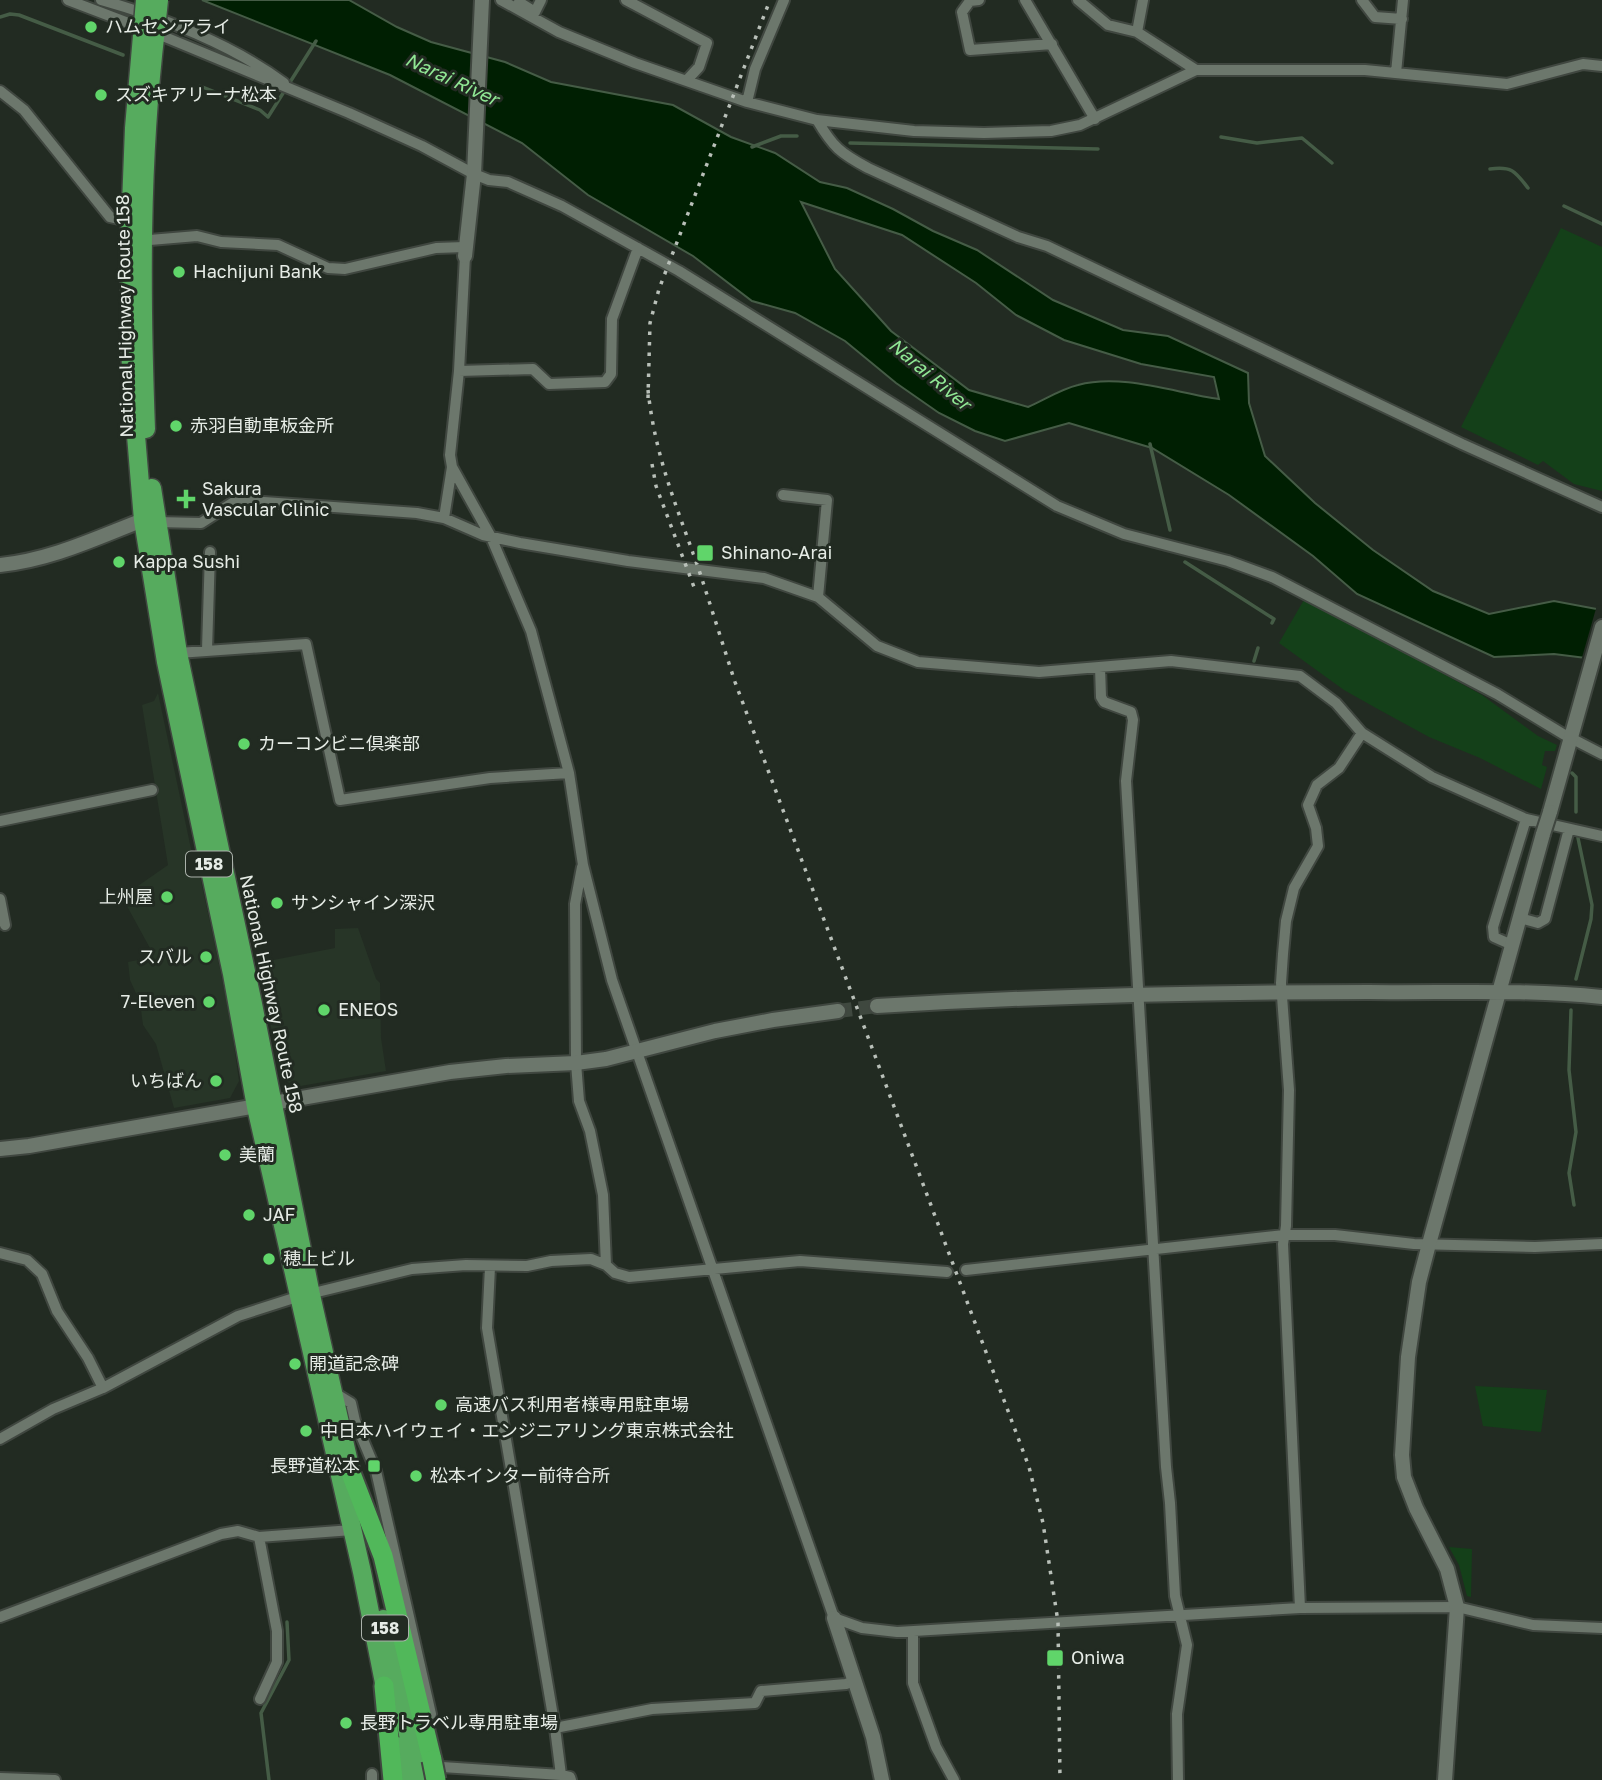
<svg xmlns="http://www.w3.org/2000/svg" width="1602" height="1780" font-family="'Golos Text','Noto Sans JP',sans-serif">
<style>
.built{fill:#273527}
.green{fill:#144019}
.water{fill:#001f02;stroke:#455c46;stroke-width:2;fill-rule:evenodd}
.pier{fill:#222b22}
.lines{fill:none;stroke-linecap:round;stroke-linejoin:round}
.stream{stroke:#455c46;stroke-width:3.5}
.tertiary-tunnel{stroke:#3f483f;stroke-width:14;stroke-dasharray:14 7;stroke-linecap:butt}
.minor-casing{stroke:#404740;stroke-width:14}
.tertiary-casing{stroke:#404740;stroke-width:18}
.trunk-casing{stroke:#404740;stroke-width:21}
.motorway-casing{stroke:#404740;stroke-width:23}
.minor{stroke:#6c776c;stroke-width:10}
.tertiary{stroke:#6c776c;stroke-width:14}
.trunk{stroke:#56ab5e;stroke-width:18}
.motorway{stroke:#51b85a;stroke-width:19}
.rail{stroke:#b9c0b9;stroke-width:3.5;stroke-dasharray:3.5 7;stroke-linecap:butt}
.tertiary-bridge-casing{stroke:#404740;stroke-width:18;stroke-linecap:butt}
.trunk-bridge-casing{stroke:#404740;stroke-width:21;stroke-linecap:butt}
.motorway-bridge-casing{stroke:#404740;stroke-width:23;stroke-linecap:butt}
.tertiary-bridge{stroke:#6c776c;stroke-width:14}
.trunk-bridge{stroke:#56ab5e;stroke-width:18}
.motorway-bridge{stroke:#51b85a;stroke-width:19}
.poi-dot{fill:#60d56a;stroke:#222b22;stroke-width:2.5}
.labels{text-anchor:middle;stroke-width:6;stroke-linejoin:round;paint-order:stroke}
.shield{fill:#222b22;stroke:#abb2ab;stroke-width:2}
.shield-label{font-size:16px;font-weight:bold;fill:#e6ece6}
.poi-label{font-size:18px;fill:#e6ece6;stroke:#222b22;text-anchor:start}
.street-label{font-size:18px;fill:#e6ece6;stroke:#222b22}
.water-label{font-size:19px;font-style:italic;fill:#90e794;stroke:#222b22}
</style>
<rect width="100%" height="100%" fill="#222b22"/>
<!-- built -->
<path class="built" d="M158,693L194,863H197L213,936L230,1016L239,1081L230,1098L174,1108L156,1044L143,1025L140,1002L130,980L128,962L152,957L151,950L122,897L168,865L142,705L154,701Z
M358,928L376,979L380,983L381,1038L386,1071L295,1087L281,1077L258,963L335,948V929Z"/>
<!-- green -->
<path class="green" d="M1561,228L1602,247V491L1574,484L1543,461L1538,465L1461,427Z
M1305,598L1482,695L1538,736L1557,745L1555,751H1545L1542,765L1547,767L1541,789L1480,758L1429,737L1376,708L1344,690L1279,643Z
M1475,1386L1547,1390L1541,1432L1483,1426Z
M1449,1547L1472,1549L1471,1597L1467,1596L1459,1565Z"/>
<!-- water -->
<path class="water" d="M202,0H349L397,27L431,42L505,62L551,82L673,105L731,137L775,153L820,182L847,188L893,209L933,231L977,250L1053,300L1123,330L1168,336L1248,373L1249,403L1265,456L1315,503L1373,550L1433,591L1489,614L1554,601L1602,610V660L1554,654L1494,657L1357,594L1313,556L1229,495L1152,448L1069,423L1005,441L975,431L939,413L896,383L845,341L795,313L752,301L693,256L588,195L522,143L390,75ZM801,202L902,235L976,283L1016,315L1064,340L1141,364L1214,377L1219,399C1176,393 1122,373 1078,385C1061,389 1044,400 1028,407L969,390L891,331L835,269Z"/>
<!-- pier -->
<path class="pier" d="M1597,605L1602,606V663L1581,661Z"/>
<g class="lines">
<!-- stream -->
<path class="stream" d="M0,17L10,14L19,15L123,55
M200,86L260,110L268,117L316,41
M1221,137L1257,143L1302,138L1332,163
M850,143L1098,149
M752,147L781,136H797
M1490,169C1512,166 1515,171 1528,188
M1564,206L1602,224
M1150,444L1170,530
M1185,562L1274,619L1272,623
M1254,661L1258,648
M1572,773L1576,777V812
M1576,979L1591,919L1592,905L1578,838
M1571,1010L1569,1070L1576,1132L1569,1173L1574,1205
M269,1780L261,1713L289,1660L287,1622"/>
<!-- tertiary-tunnel -->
<path class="tertiary-tunnel" d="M838,1011L877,1006"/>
<defs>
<path id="minor" d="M68,0L165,37L349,113L422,146L474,174L489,180L508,182L562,206L679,271L1057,506L1124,534L1228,561L1272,577L1497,694L1563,734L1602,754
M101,0C162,17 233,45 284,83
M501,0L559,32L635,63L747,102L817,120L914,131L984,133L1051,131L1080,125L1196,70H1365L1507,84L1583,64L1602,66
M626,0L707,43L699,67L687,80
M979,0L970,1L962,12L970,50L1052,44
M1025,0L1095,119
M1078,0L1108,25L1137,32
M1143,0L1137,32L1196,70
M1362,0L1375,17L1402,19
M519,2L535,12L541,0
M1396,73L1403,0
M0,91L24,110L110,217L133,222
M747,102L755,69L784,0
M817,120C833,147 840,153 868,168L1018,237L1047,246L1462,444L1602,507
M138,241L197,236L221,242L278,245L328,268L345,269L436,248L465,247
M465,256L459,371L450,455L452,467L491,537L531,631L569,773L583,865L612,980L834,1618L862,1628L897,1632L1300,1608L1457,1607L1533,1625L1602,1628
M459,371L533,369L549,384L605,382L611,374L612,319L638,248
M783,495L827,500L818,597
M444,518L452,467
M156,522L201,523L237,500L417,513L444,518L483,535L520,543L628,561L764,578L818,597L877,646L918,662L1039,672L1171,661L1300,676L1336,703L1362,733L1432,777L1526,819L1602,836
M207,650L210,552
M178,653L306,644L340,800L490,778L569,773
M1100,667L1101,697L1104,702L1131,712L1133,720L1126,781L1166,1467L1170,1503L1175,1596L1187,1645L1177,1714L1178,1780
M0,821L152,790
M582,867L575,904L576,1063L579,1101L590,1131L603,1195L606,1265
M0,899L5,925
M1520,918L1538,923L1545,919L1569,829
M1512,945L1494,937L1493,927L1526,819
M0,1253L27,1260L42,1274L57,1311L88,1358L103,1388
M490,1267L487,1328L555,1728L652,1709L755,1703L761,1691L846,1684L854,1681
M966,1270L1284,1235H1335L1414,1244L1535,1247L1602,1244
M333,1392L351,1403L355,1421L376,1471L431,1714
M0,1439L53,1409L103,1388L238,1316L297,1297L412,1269L466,1265L527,1266L551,1261L591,1259L606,1265L615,1273L629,1277L800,1261L947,1272
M259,1537L277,1631V1662L260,1699
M1300,1608L1283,1244L1286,1226L1289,1090L1281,983L1283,954L1286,921L1294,888L1318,846L1316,828L1308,805L1317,785L1339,768L1362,733
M0,1617L221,1534L238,1531L259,1537L352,1530
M913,1632V1683L936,1747L954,1780
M555,1728L561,1775L570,1777L571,1780
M442,1767L561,1775
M0,1778L55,1780
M372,1780V1774"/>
<path id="tertiary" d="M465,256L474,174L482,0
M0,565C51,560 96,538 143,520L152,522
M1550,812L1602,627
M877,1006C1041,996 1205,992 1369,992C1446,993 1525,989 1602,997
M0,1149L29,1146L450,1072L506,1066L576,1063L606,1059L715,1031L773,1020L838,1011
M834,1618L873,1737L882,1780
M1445,1780L1457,1607L1447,1569L1416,1508L1404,1477L1402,1455L1408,1357L1419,1282L1429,1244L1543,834"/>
<path id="trunk" d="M143,24L134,128L129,256L131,375L143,520L166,662L232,974L256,1107L362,1572L387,1698
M146,429C141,295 140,162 156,29
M152,488L178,653L253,1004L311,1295L355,1489
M383,1619L418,1780
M397,1746L404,1780"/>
<path id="motorway" d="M352,1476L383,1556L432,1760
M384,1686L393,1780"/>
</defs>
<!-- minor casing -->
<use href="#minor" class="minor-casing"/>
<!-- tertiary casing -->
<use href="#tertiary" class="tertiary-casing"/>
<!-- trunk casing -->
<use href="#trunk" class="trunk-casing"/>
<!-- motorway casing -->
<use href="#motorway" class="motorway-casing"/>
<!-- minor -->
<use href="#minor" class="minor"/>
<!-- tertiary -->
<use href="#tertiary" class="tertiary"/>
<!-- trunk -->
<use href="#trunk" class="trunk"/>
<!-- motorway -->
<use href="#motorway" class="motorway"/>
<!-- rail -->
<path class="rail" d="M648,390C655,457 677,507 699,570C711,607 723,645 735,682L1029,1467L1043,1523L1058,1622L1060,1780
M648,398L650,323L659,289L770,0
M652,464L656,486L694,587"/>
<defs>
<path id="tertiary-bridge" d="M1543,834L1550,812"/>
<path id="trunk-bridge" d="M143,24L145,0
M156,29L159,0"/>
<path id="motorway-bridge" d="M432,1760L436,1780"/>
</defs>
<!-- tertiary-bridge casing -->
<use href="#tertiary-bridge" class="tertiary-bridge-casing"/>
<!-- trunk-bridge casing -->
<use href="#trunk-bridge" class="trunk-bridge-casing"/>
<!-- motorway-bridge casing -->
<use href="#motorway-bridge" class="motorway-bridge-casing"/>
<!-- tertiary-bridge -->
<use href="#tertiary-bridge" class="tertiary-bridge"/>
<!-- trunk-bridge -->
<use href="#trunk-bridge" class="trunk-bridge"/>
<!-- motorway-bridge -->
<use href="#motorway-bridge" class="motorway-bridge"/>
</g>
<!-- markers -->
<g class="poi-dot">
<circle cx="91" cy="27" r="7"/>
<circle cx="101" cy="95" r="7"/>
<circle cx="179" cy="272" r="7"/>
<circle cx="176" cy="426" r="7"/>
<path d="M182.5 488.5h7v7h7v7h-7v7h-7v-7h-7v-7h7z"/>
<rect x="696" y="544" width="18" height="18" rx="3.5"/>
<circle cx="119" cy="562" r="7"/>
<circle cx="244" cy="744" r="7"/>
<circle cx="167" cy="897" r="7"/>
<circle cx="277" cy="903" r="7"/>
<circle cx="206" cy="957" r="7"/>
<circle cx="209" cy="1002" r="7"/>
<circle cx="324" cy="1010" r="7"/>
<circle cx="216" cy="1081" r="7"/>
<circle cx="225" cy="1155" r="7"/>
<circle cx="249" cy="1215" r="7"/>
<circle cx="269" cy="1259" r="7"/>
<circle cx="295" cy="1364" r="7"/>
<circle cx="441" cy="1405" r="7"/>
<circle cx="306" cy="1431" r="7"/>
<rect x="367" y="1459" width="14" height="14" rx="3.5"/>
<circle cx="416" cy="1476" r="7"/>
<rect x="1046" y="1649" width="18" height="18" rx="3.5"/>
<circle cx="346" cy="1723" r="7"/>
</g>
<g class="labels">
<!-- shield labels -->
<g class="shield">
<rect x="186" y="851.5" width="46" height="25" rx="5"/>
<rect x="362" y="1615.5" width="46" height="25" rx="5"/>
</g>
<g class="shield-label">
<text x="209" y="870">158</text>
<text x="385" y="1634">158</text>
</g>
<!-- poi labels -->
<g class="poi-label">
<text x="105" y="33">ハムセンアライ</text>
<text x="115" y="101">スズキアリーナ松本</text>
<text x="193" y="278">Hachijuni Bank</text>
<text x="190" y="432">赤羽自動車板金所</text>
<text x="202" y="495">Sakura<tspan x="202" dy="21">Vascular Clinic</tspan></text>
<text x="721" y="559">Shinano-Arai</text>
<text x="133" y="568">Kappa Sushi</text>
<text x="258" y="750">カーコンビニ倶楽部</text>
<text x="153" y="903" text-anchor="end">上州屋</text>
<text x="291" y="909">サンシャイン深沢</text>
<text x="192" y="963" text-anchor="end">スバル</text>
<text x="195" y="1008" text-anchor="end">7-Eleven</text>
<text x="338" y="1016">ENEOS</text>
<text x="202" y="1087" text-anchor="end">いちばん</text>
<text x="239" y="1161">美蘭</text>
<text x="263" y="1221">JAF</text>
<text x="283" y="1265">穂上ビル</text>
<text x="309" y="1370">開道記念碑</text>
<text x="455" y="1411">高速バス利用者様専用駐車場</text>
<text x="320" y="1437">中日本ハイウェイ・エンジニアリング東京株式会社</text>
<text x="360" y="1472" text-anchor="end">長野道松本</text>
<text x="430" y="1482">松本インター前待合所</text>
<text x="1071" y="1664">Oniwa</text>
<text x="360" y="1729">長野トラベル専用駐車場</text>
</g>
<!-- street labels -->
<g class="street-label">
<text transform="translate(125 316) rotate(-91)" y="6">National Highway Route 158</text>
<text transform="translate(271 994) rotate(78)" y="6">National Highway Route 158</text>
</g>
<!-- water labels -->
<g class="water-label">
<text transform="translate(452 79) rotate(25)" y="7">Narai River</text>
<text transform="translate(930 374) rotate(40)" y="7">Narai River</text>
</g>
</g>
</svg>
